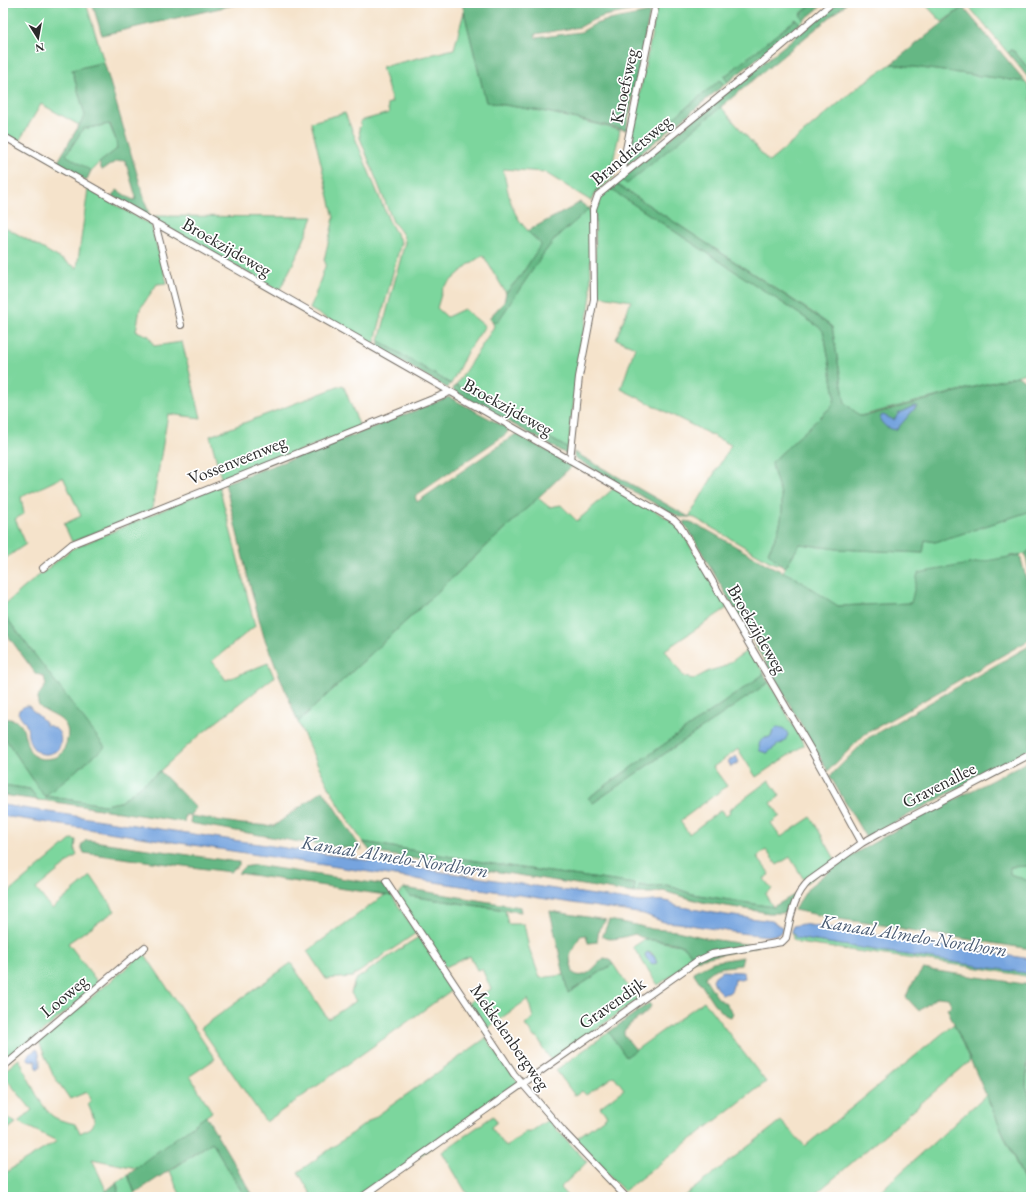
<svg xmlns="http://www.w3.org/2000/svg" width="1034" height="1200" font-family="'EB Garamond',serif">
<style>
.green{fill:#7cd69d;stroke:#548064;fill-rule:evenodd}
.forest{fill:#65b784;stroke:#487158}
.water{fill:#76a4df;stroke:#506885}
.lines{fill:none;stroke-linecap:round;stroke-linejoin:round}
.street-casing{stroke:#726b63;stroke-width:8}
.street{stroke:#fff;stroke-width:6}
.labels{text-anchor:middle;stroke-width:3.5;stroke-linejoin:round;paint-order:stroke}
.street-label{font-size:18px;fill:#2b2b2b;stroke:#fff}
.water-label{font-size:19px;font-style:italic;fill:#495b73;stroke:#fff}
</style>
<rect width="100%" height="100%" fill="#fff"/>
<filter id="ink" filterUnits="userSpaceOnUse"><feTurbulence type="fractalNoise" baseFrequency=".025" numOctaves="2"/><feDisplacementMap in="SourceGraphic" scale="8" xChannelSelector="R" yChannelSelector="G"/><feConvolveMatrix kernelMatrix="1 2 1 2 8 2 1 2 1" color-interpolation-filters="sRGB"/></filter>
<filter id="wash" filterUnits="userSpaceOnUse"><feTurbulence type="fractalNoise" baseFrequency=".012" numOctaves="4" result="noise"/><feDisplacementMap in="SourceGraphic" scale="16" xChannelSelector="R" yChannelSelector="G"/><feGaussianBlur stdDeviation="0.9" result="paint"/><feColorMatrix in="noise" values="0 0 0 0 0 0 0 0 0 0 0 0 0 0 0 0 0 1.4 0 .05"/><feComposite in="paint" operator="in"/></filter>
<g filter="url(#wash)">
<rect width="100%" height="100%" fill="#f5e3cb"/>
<!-- green -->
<path class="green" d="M3,3H86L104,62L72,70L85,115L79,125L41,104L18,143L3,134Z
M658,3H814L800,14L804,20L800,24L796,19L724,77L728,82L724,85L720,80L655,134L642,142L631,136Z
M924,3H960L963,7L942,22Z
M966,3H1031V72L1014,51L1011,50L1008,53Z
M464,12L486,102L547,112L620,130L611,171L615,176L594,194L591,201L544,172L503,169C507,186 509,204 518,218C524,228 533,236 542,244L522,274L506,293L483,255L468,265L443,288L437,308L447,317L464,309L485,326L466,354L451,384L379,341L405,242C404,234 398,228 393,222L360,138L359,128L361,125L360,121L389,113L387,104L392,102L382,67L454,49Z
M891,64L1026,82L1031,93V371L1013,377L860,416L845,403L832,327L813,313L615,183L679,141L721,107L769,162L859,86Z
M345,113L389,221L401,242L374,345L310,309L326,264L324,260L334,218L311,122Z
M109,124L116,140L117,149L99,163L91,171L65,155L83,129Z
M609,188L819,327L823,331L825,338L835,396L834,402L831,407L772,462C773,473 778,484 781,495C785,518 778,533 768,552L785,567L800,544L837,549L923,553L925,540L935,542L961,534L1031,511V549L1025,554L1010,556L911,603L838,606L783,572L785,567L769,561L695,518L689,517L731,445L621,389L635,347L616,339L631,301L596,295L595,203L598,197Z
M88,189L151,225L167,283L157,284L140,309L136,331L149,336L154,346L182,342L201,418L168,414L152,509L72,542L64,524L81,516L63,477L21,497L24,514L15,519L26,544L3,560V226L77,268Z
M590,207L591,294L589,308L580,349L570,433L569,449L456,385L492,330L494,326L492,321L497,322L544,253L555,239Z
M155,216L313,217L299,252L279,291L158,222Z
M343,385L360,427L222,481L210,436Z
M219,486L255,626L212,661L226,680L268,663L274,677L196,738L160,771L120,802L104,805L45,796L49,801L38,800L30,789L3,785V735L44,796L104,747L3,613V606L26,586L72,549Z
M614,488L669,519L682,532L727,608L665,650L684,677L694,679L709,671L723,667L750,649L764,674L588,798L593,803L769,682L804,745L756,777L738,749L713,767L727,786L680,821L689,834L721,810L725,816L730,812L729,810L769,780L780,796L771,803L780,816L771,823L781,837L811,817L836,861L806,883L790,857L777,865L766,850L757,857L770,874L764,879L772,889L765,894L773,907L692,894L667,885L650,887L639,885L638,893H634L635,884L494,864L363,842C335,803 318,766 298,722L538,498L549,507L561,505L577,521ZM773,731L785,740L783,743L779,744L767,753L764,738L771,737Z
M72,839L76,840L75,851L77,855L36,889L52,909L91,876L115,911L68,943L99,984L3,1065V897Z
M1031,866V882L1010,874L1009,867Z
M404,888L409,896L505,910L508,924H524L529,948L540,978L564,975L568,993L613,964L637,1000L552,1061L541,1046L542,1045L537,1037L535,1038L525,1025L533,1018L528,999L486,1029L468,1003L491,989L482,969L477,970L470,956L445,967L397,896Z
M385,895L392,896L416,933L352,977L326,979L307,951Z
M792,931L796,938L1031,974V977L986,969L798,943L793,939Z
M419,937L453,989L403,1025L266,1122L201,1028L291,963L328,1019L356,1001L351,993L355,980L409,943Z
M645,939L680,945L686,948L695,960L658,985L633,947ZM647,952L652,953L656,960V964L647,959L645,955Z
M144,953L215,1059L190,1076L212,1112L136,1168L92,1159L106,1190L107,1197H3V1175L11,1169L57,1141L18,1122L32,1110L3,1075V1072L19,1059C27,1074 40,1108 54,1117C60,1121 69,1122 75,1124L80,1133L89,1129L95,1121L88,1104L91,1102L87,1092L70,1099L53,1075L39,1042Z
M704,1001L766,1082L624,1191L574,1140L607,1116L600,1107L624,1089L614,1076L586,1095L582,1091L575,1096L556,1070L609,1032L626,1057Z
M954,1024L970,1061L812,1197H683L781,1121L805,1146Z
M486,1038L519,1084L363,1197H313L298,1172Z
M1031,1052V1100L1026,1086L1028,1054Z
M986,1095L1031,1197H874Z
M3,1115L16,1123L3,1133Z
M493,1116L497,1122L491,1127L506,1147L527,1131L529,1133L548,1120L587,1162L560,1188L568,1197H469L442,1152Z
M212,1142L245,1197H181L170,1171Z
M128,1175L136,1197H117L118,1187L116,1183Z"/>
<!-- forest -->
<path class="forest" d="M92,3H211V4L216,3H242L102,35Z
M462,3H651L650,7L604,16L593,20L580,27L535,34L536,38L581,32L595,24L605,21L650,12L626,130L547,112L486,102Z
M814,3H825L804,20L800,15Z
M837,3L846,4L627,184L620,179Z
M963,7L1024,80L1026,82L891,64Z
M796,19L800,24L728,82L724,77Z
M1011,50L1014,51L1031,72V81L1008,53Z
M104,62L150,218L113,196L117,190L131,199L135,200L136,197L125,160L115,162L102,170L99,163L117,149L116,140L110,124L83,129L66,155L91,171L86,181L56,165L85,115L72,70Z
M720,80L724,85L626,166L631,136L641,142L645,141Z
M615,183L827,323L832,327L845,403L860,416L869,415L1017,376L1026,381L1031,398V511L961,534L935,542L925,540L923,553L837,549L800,544L785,568L768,553C778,533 785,518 781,495C778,484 773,473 772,462L831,407L834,402L835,396L825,338L823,331L819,327L609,188Z
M580,202L589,209L555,239L544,253L497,323L492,321L489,318L504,302L506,293L522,274L541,244L527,231L571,208Z
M379,341L451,384L447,388L378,348Z
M456,385L569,449L566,454L454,391L453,389Z
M449,397L507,428L508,431L506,434L415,496L417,502L516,434L573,465L298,722L264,637L247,574L225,483L319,449Z
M574,452L689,517H679L593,469L574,457Z
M686,521L707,530L768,565L794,577L838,606L911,603L918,573L1020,555L1031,598V639L865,734L828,771L690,532L683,523Z
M1031,549V579L1025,554Z
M3,613L105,747L45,796L104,805L120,802L160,771L196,808L190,815H185L184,822L49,801L46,799L3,735V718C8,719 14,719 18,722C30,731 20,765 53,758C59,757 62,754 64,749C80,713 41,717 38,703C36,696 42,691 46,685L44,676L36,674L3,629Z
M1031,645V749L866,838L830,776L868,738Z
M764,674L769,682L593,803L588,798Z
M1031,760V866L1010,867V874L1031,882V949L926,933L882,925L838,919L794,910L809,887L829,871L854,854L894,831Z
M3,785L30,789L38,800L3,795Z
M323,790L362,850L300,842L190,823L191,816L242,824L274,826Z
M86,840L237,862H239V865L230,872L84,853L81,846Z
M363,842L494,864L635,884L634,893L371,852Z
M255,865L385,885L392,896L238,873L244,867Z
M639,885L650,887L667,885L692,894L773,907L794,895L789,910L786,913H769L702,902L663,891L652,893H638Z
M404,888L520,907L521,912L409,896Z
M550,911L606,920L599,929L597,942L588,943L586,935L580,936C578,942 570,953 570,957C570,962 572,968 573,973C586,982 596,964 604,958L609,959L613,964L568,993Z
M609,920L636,925L651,929L677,931L710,939L759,946L695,960C692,956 690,952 687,949C676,938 649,944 635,934C626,936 611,942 603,937V935Z
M743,957L741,965C730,967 710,966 705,978L717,997L727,1005L733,1013L731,1017L725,1015L714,1004L693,972L713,962Z
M923,969L1031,985V1052L1028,1054L1026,1086L1031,1100V1195L947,1008L952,1006L948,998L937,997L919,1011L906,997L910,987Z
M649,1003L651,1006C646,1016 631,1021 624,1031V1035L636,1050L626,1057L609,1032Z
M206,1116L254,1197H245L212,1142L135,1193L128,1175L146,1160Z
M116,1183L118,1190L117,1197H107L106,1191Z"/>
<!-- water -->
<path class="water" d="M914,406H917L897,429C890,431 884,426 880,420L881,416L883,415L894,420L899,413Z
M25,706H29C35,715 41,715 46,725C60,727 64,738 58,750C43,759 32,753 28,736C27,733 28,730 27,727C25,721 21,718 18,713L19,710Z
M777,727C784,728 786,729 788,735L784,742L779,744L767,753L760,751C757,741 762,738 771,737L773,731Z
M736,756L739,762L731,767L728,761Z
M3,805L640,902C651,902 667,897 676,906L726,915L772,921L782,927V930L779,934L769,936L739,933L678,923L663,922L644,914L3,816Z
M802,924L1031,959V974L796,938L792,931L793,926Z
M647,952L654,956L657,963L652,964L647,959L645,955Z
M722,971L742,972L744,973L745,978L734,980C732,989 733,994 722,994L716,988L713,980L715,976Z
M37,1049C40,1054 40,1061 40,1067L37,1069L36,1061L29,1060L27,1057L29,1054Z"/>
</g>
<g filter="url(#ink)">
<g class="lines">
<defs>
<path id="street" d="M3,136L570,460L674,520L680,526L810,748L862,843
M623,175L624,159L656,3
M155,223L181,325
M570,460L579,377L594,299L593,209L598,195L777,50L832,3
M43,568L72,544L450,392
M386,881L514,1074L564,1132L626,1197
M3,1067L145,947
M362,1197L697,961L712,954L782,942L786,938C791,917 793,896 809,881L862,843L878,834L1031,754"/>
</defs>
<!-- street casing -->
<use href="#street" class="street-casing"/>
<!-- street -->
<use href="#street" class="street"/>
</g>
</g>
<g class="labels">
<!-- street labels -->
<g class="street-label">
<text transform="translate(624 86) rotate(-78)" y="6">Knoefsweg</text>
<text transform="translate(631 150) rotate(-40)" y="6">Brandrietsweg</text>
<text transform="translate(227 247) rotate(30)" y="6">Broekzijdeweg</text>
<text transform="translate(508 407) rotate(29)" y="6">Broekzijdeweg</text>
<text transform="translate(237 460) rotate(-22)" y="6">Vossenveenweg</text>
<text transform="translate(757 629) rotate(60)" y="6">Broekzijdeweg</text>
<text transform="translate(939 785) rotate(-27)" y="6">Gravenallee</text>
<text transform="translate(64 996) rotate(-40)" y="6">Looweg</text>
<text transform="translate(612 1003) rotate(-35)" y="6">Gravendijk</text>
<text transform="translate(510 1037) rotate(55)" y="6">Mekkelenbergweg</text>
</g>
<!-- water labels -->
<g class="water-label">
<text transform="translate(395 856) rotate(9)" y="7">Kanaal Almelo-Nordhorn</text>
<text transform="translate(914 935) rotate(9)" y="7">Kanaal Almelo-Nordhorn</text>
</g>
</g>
<!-- margin -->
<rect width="1034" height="1200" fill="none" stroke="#fff" stroke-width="16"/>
<!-- north arrow -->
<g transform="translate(38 38) rotate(169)" stroke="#ffffff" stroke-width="3" paint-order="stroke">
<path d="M0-3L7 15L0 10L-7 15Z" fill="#2b2b2b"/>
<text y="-6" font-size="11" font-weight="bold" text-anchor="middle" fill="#2b2b2b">N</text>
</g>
</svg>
